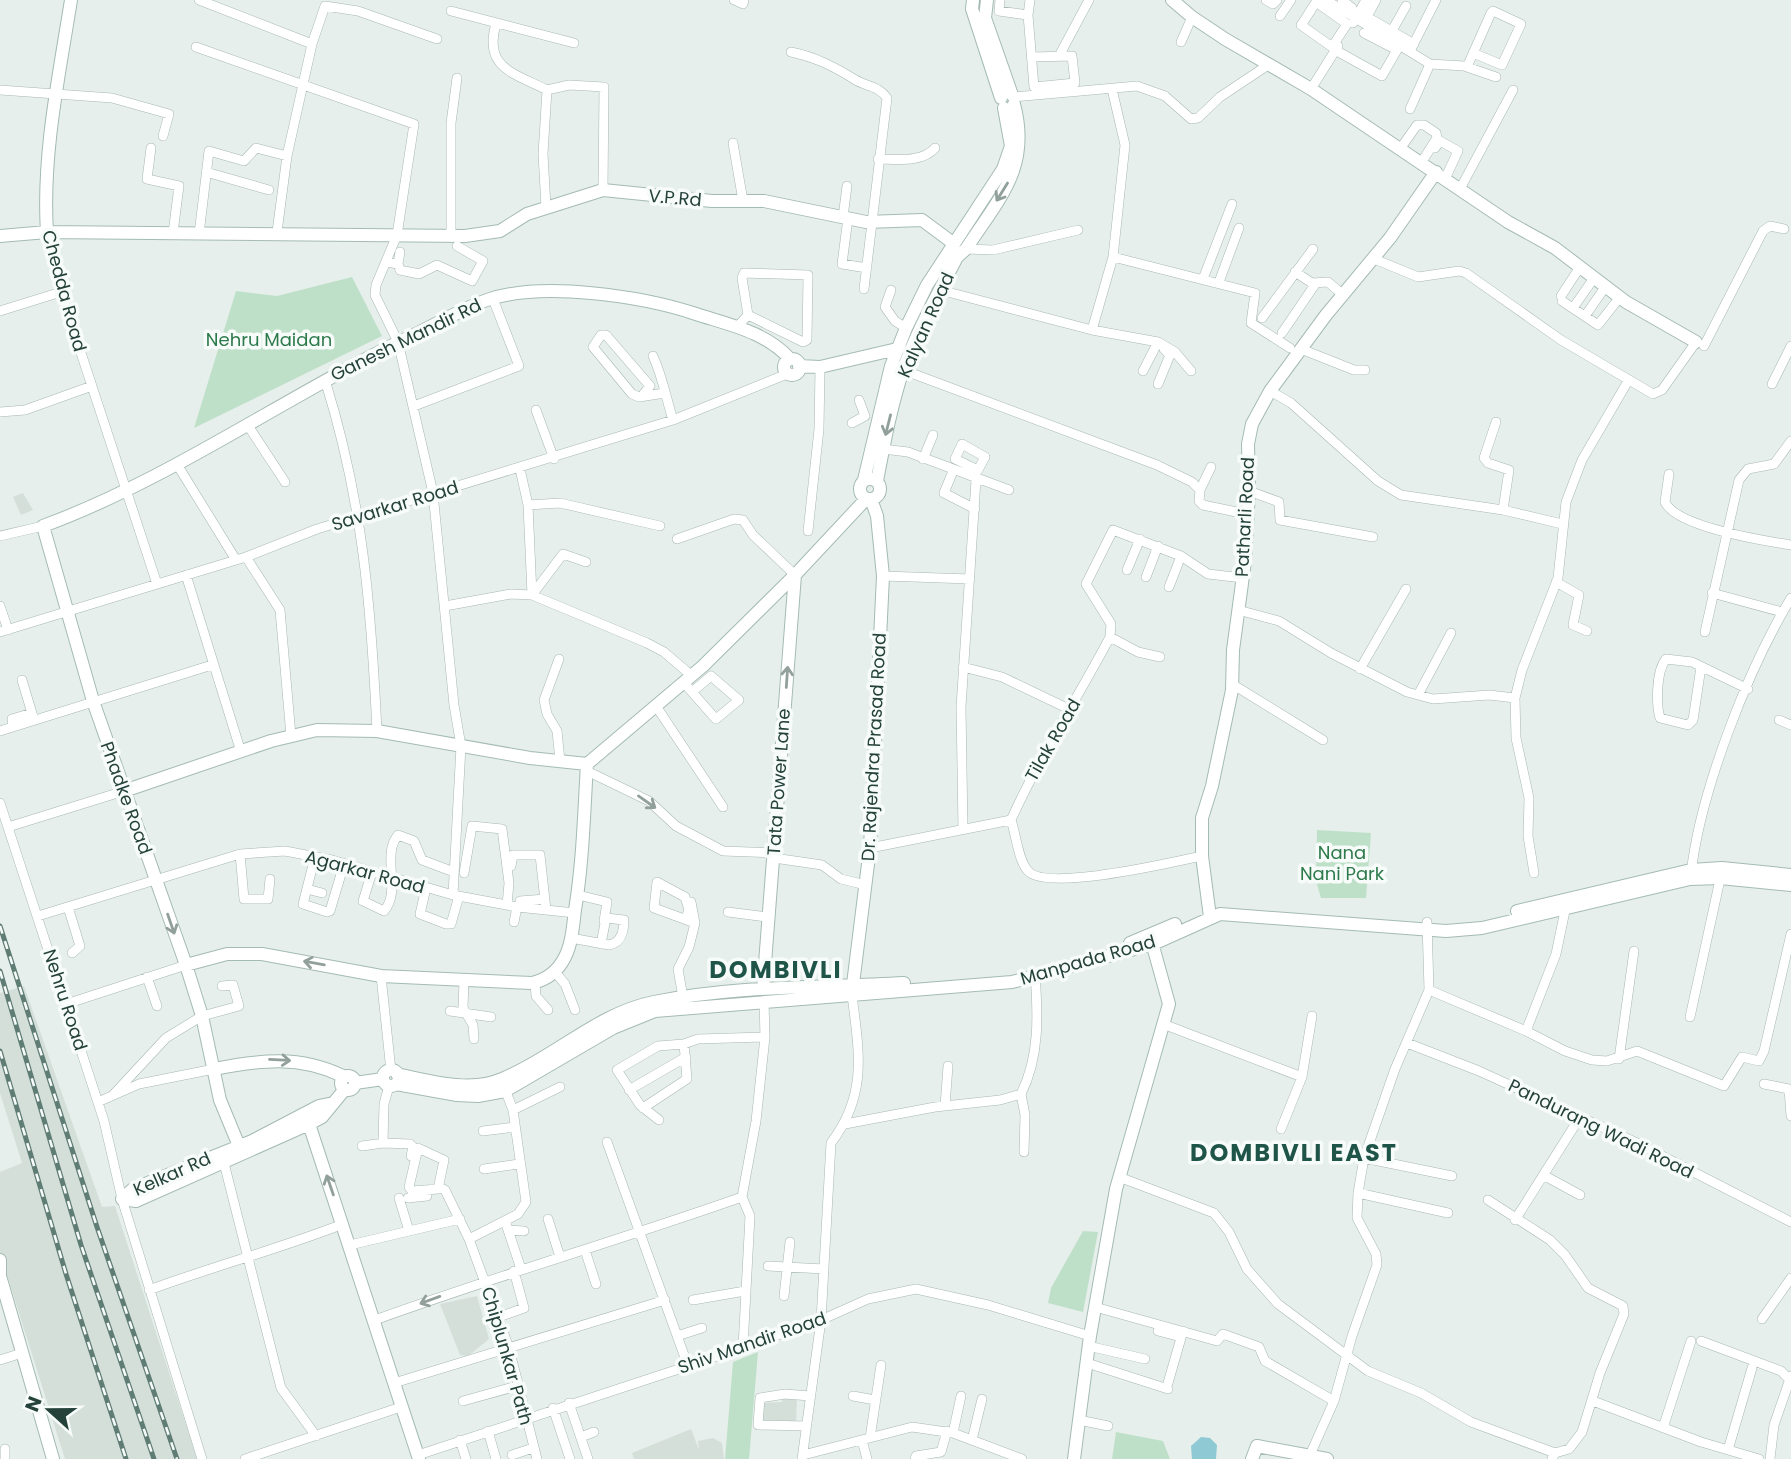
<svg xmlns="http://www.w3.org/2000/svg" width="1791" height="1459" font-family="Poppins,sans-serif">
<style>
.built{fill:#d4dfda}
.green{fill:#bfe0c8}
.water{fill:#8ec9d4}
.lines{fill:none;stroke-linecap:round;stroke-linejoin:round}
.street-casing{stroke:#a8b8b2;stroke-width:10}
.secondary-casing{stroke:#a4bbb3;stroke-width:14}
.street{stroke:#fff;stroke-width:9}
.secondary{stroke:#fff;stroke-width:12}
.rail-casing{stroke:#5f7d75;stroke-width:5}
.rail{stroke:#f7fbf9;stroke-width:2.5;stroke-dasharray:8;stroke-linecap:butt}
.oneway{stroke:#92a09c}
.labels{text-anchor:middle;stroke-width:7;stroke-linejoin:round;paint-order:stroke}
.street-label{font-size:18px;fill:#24423a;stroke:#f7fbf9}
.park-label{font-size:18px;fill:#2d7a4b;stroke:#f7fbf9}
.district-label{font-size:24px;font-weight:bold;letter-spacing:2px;fill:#1f5548;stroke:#f7fbf9}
</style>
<rect width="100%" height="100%" fill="#e6efeb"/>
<!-- built -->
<path class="built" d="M23,493L33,510L21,515L13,497Z
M24,986L102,1207L115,1206L197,1459H65L0,1253V1172L22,1163L0,1093V993Z
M477,1296L489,1339L468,1356L460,1355L440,1304Z
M783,1397H797L796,1424L760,1423L761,1403L782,1402Z
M691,1429L699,1450L698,1441L713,1438L722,1443L724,1459H634L632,1453Z"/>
<!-- green -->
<path class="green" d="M352,277L382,336L194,428L236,291L277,296Z
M1317,830L1371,833L1366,898H1321L1316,881Z
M1083,1231L1098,1232L1083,1312L1048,1303L1051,1288Z
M758,1352L749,1459H725L733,1362Z
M1116,1432L1163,1441L1170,1459H1112Z"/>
<!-- water -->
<path class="water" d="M1201,1437L1210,1438L1217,1445L1216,1459H1192L1191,1446Z"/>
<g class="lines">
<defs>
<path id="street" d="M199,0L312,44
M734,0L743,4L744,0
M1000,0L999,11L1028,15
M1030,0L1028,15L1034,87L1075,83L1072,56L1032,57
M1266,0L1273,4L1277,0
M1326,0L1430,64L1464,66L1496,77
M1342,0L1352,8L1355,20
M1316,2L1347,24L1332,47L1301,25L1302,24L1316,2L1317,0
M451,11L574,43
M1280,16L1291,0
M1367,17L1414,44
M1365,20L1376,0
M1353,23L1366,0
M496,24C483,68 514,73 547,90L543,154L546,207
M1390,34L1406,6
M1181,42L1192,17
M196,47L414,124L397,235L376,285L375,295L398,342L433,493L454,705L461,746L453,895
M1335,50L1382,76L1397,50L1364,33
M1410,51L1436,0
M791,52C815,57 833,66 854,79C866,87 878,85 887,98L864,289
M1059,56L1089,0
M1467,67C1475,49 1483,31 1491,13L1493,11L1521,24L1502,65L1473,53
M1311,89L1338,46
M0,90L112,98L169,114L163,136
M547,90L569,85L604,87L603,190
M1014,97L1137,86L1165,96L1191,119L1198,118L1220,97L1268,65
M1410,109L1430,64
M733,143L743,201
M151,148L147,179L179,186L173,233
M1435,148L1440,141L1458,151L1445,179
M1400,149L1417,125H1424L1436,133L1437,138L1421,163
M878,159C897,159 922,163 935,148
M206,172L269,190
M1460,189L1513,90
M843,217L847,186
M848,218L842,264L867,268
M47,232L61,292L157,584
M277,232L287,156L312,44L325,6L358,11L437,39
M199,234L209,151L244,161L256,148L287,156
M451,235V123L457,78
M966,249L993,250L1078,230
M1113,257L1255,293L1251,323L1290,348
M1372,258L1418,277L1459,271L1466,273L1561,340L1653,394L1662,390L1696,342
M387,262L398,264L400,270L419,274L437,265L472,281L483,261L457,246
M398,264L400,252
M1295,272L1312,283L1328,282L1342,294
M1203,279L1232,204
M1219,282L1239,228
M891,290L885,307L895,321L906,328
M940,290L1092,330L1158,342L1175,352L1191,371
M1561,296L1580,267
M1562,301L1598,325L1620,297
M1573,308L1594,278
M0,311L61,292
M1585,316L1606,286
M1262,318L1313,249
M737,327L748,315L742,278L744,273L808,275L807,340L803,342L748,315
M1092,330L1113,257L1125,145L1112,89
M1282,333L1316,283
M1704,346L1763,231L1770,226L1784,229
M1301,349L1354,370H1365
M653,356C663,378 666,398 673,420
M903,370L1157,465L1192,482L1200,490L1199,501L1203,505L1246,514
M1143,371L1158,342
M325,380C363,502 371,605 377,731
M1158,384L1170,355L1164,349
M1772,384L1791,346
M1270,391L1291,403L1378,481L1401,495L1503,510L1562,524
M641,397L650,386L606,335H601L593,347L632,394L639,397L665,393
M414,406L519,366L493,299
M536,410L554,459
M0,412L25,410L92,386
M1496,422L1484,458L1488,463L1509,470L1503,510
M852,423L865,416L859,400
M247,424L285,482
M962,444L985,457L978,470L955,459Z
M883,449L908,452L1009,490
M923,459L933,435
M178,466L236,560
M520,469L528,505L532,595
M953,471L944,493L975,509
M1669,474L1665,502C1676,527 1765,541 1791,545
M1200,490L1211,467
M1249,491L1279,502L1280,520L1373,537
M528,505L560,503L660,526
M808,531L819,429L820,367
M0,536L43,526
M677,539L734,519L743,520L753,535L795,575
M246,557L280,610L291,736
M1127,570L1140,539
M186,575L241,752
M883,576L970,579
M1146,577L1158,546
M1556,582L1579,595L1573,625L1587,631
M1169,587L1181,556
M1712,593L1782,612
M532,595L563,554L586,562
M0,606L8,630
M445,606L511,594L532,595L647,643L664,652L692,676
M1238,610L1279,621L1331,653L1407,692L1433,699L1489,695L1515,698
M0,632L246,557L317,529L673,420L787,374
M1705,632L1739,480L1748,469L1774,464L1791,441
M1110,637L1138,652L1160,657
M559,659L544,700L547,714L557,731L560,761
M963,667L1002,677L1071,710
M1701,667L1693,720L1688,725L1660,718C1656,704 1656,671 1666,659L1692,662L1748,689
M1360,669L1406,589
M22,680L34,720
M684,683L714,717L716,719L739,700L711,676L692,692
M1232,684L1323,740
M1418,695L1451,633
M656,706L723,807
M1779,720L1791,725
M13,727L12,719L32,713
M0,731L212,665
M587,771L649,801L676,826L723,851L774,853
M0,803L104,1121L122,1199L202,1459
M1011,820C1016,834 1018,860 1028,871C1047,892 1174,862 1202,856
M8,827L124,791
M963,829L961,707L976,480
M870,848L1011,820C1040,756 1077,699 1110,637L1111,624L1086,584L1113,530L1181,556L1208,574L1243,578
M240,854L244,899H268L270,879
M315,857L303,904L327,912L330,911L344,864
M774,858L822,865L841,879L866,885
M511,866L513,855H540L546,910
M372,872L363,901L384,911C402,891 381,855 398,835L414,841L422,860L454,872
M464,873L472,826L502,829L509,883L507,905
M1534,873L1528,836L1529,798L1516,738L1515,698L1522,670L1558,578L1566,502L1582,460L1628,381
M1691,874C1700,792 1748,669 1791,598
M426,888L420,914L446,924H451L459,896
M307,889L322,893
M578,895L607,902L604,921
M520,901L545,899
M68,907L80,946L72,953
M728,912L767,917
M38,916L240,854L285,851L332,860L453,895L517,907L575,913
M686,919L689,910L685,897L657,882L654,908L695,923
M514,922L517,907
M571,938L609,945C621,943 624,931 624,920L606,918L601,944
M555,972L565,984L575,1010
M381,976L391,1071
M147,977L157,1006
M464,981L463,1008L473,1025L474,1039
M535,983L536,996L548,1010
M1429,990L1526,1031L1565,1051L1592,1060L1607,1061L1637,1051L1724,1086L1742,1057L1759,1061L1764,1051L1791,934
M684,1003L678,969L689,947L695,923L691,902
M66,1004L186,965
M450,1011L491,1017
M1690,1017L1721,875
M1163,1024L1302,1077L1312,1016
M1526,1031L1556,954L1566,906
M1407,1043L1479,1071L1635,1142L1791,1222
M1619,1059L1634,951
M1764,1084L1789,1089L1791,1116
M504,1087L513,1110L526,1202L518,1214L469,1239L509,1348L537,1459
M629,1090L686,1057
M1021,1094L1025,1115L1024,1152
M113,1095L166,1038L202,1016L239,1006L233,985L222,986
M98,1102L139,1084L214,1069
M945,1106L948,1066
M643,1108L687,1079L684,1044L698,1039L765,1037
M513,1110L560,1087
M659,1120L640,1105L617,1070L658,1046L684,1044
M845,1124L935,1107L1000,1100L1021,1094C1040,1056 1038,1014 1035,973
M1281,1129L1302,1077
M483,1131L515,1127
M607,1142L688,1366
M383,1143L410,1144L413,1147L411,1156
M362,1146L383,1143L384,1104L389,1086
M418,1148L444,1160L438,1189L412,1191L409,1187Z
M1364,1158L1452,1176
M224,1163L281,1388L316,1436
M484,1169L519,1164
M1545,1176L1580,1195
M1119,1177L1214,1213L1229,1232L1247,1269L1278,1304L1368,1371L1421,1393L1471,1422L1555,1453
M439,1187L445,1190L469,1239
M1358,1193L1448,1213
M399,1198L409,1231
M408,1198L427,1196
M1488,1200L1550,1240L1565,1255L1588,1288L1623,1306L1624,1314L1600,1373L1582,1432L1569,1449L1555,1453L1552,1459
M548,1219L560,1257
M1515,1220L1580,1117
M505,1221L521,1269
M508,1230L524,1231
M350,1245L460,1219
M585,1250L596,1284
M768,1266L824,1269
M149,1290C214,1266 279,1249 343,1224
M784,1296L790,1242
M693,1300L745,1291
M1095,1307L1217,1341L1223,1334L1259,1347L1265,1361L1334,1401L1310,1455
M499,1317L524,1308L514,1271
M1762,1319L1791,1278
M375,1320C496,1276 620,1240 742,1197
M1158,1331L1181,1337
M677,1336L702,1328
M1701,1341L1781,1371L1788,1378
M1088,1346L1145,1359
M743,1347L750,1216L742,1197L756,1121L765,1037L764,1001
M0,1360L22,1353
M1087,1363L1168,1389
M394,1383L665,1300
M1168,1383L1183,1331
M853,1396L875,1400
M463,1401L517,1386
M1334,1401L1352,1336L1377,1265L1376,1254L1357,1218L1358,1193L1364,1158L1395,1069L1429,990L1427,922
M1593,1401L1701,1442L1759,1459
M569,1403L588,1459
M553,1408L570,1459
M1079,1420L1108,1426
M806,1426L758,1425L760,1398L785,1394L810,1396
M1663,1428L1691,1341
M488,1431L496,1459
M953,1433L961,1396
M581,1437L594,1432
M870,1438L881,1365
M460,1440L466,1459
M862,1440L867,1459
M972,1440L982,1399
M1728,1450L1752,1368
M418,1455L688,1366L821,1320L868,1299L916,1289L988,1305L1090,1336
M512,1455L533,1448
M803,1455L912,1427L953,1433L1022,1459
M5,1459V1449
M245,1459L401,1407
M802,1459L821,1320L831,1143C868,1094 859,1052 852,995
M915,1459L916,1456L941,1452L947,1431
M1770,1459L1774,1425L1791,1376"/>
<path id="secondary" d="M973,0L972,9L1001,98
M987,0L985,18L1012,95
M1172,0L1192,17L1225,39L1311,89L1508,222L1555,248L1626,302L1696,342
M47,232C42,155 59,76 71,0
M0,236L47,232L465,236L500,231L527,214L603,190L712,201H764L866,222L922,220L953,243
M784 367a8 8 0 1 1 16 0a8 8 0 1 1-16 0Z
M799,366L820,367L897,349
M860 489a10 10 0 1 1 20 0a10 10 0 1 1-20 0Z
M864,480L891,366L906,328L927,285L1003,169L1011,146L1004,108
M877,481C884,444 891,406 903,370C917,331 938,294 957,257L966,249C999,198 1031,168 1014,104
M587,764L703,666L795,575L866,499
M124,791L271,741L317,730L377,731L530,758L587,764
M1517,911L1691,870L1722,868L1791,875
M1210,917L1202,856V818L1212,786L1232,690L1233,650L1245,561L1249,491L1248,444L1252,424L1270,391L1326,315L1390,238L1436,172
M1130,943L1175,924
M186,965L227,954H262L381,976L532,983C546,980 558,971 565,957C572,943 573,926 575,910C583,861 584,813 587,764
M763,989L795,575
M852,992L870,848L883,576L877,516L871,499
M214,1069C261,1060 299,1055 343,1076
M383 1078a8 8 0 1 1 16 0a8 8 0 1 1-16 0Z
M397,1074C429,1081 471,1093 502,1079C554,1058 598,1013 654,1002C735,985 821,988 904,983
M341 1083a7 7 0 1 1 14 0a7 7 0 1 1-14 0Z
M355,1083L383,1079
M396,1084L457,1095L478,1096L505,1091L613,1028L655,1011L1012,982L1153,944L1220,914L1446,931L1482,928L1690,879L1720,878L1791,885
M309,1124L419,1459
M239,1146L220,1100L202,1016L186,965L93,701L43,526C176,477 291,392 420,332C442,321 464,308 487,300C541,281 642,296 696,314C730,325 766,332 790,359
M122,1199L136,1201L309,1124L322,1117L345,1089
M122,1199L133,1189L252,1141L319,1106L333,1103
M0,1260V1276
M0,1276L53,1459
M1074,1459L1090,1336L1116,1189L1169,1004L1151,939
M1252,1459L1257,1446L1327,1459"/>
</defs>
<!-- street casing -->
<use href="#street" class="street-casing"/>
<!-- secondary casing -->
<use href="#secondary" class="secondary-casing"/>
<!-- street -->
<use href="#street" class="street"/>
<!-- secondary -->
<use href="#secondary" class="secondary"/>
<defs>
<path id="rail" d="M0,926L97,1227L177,1459
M0,971L81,1245L154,1459
M0,1051L66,1274L126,1459"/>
</defs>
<!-- rail casing -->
<use href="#rail" class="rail-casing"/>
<!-- rail -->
<use href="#rail" class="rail"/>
</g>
<!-- one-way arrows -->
<defs><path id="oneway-shaft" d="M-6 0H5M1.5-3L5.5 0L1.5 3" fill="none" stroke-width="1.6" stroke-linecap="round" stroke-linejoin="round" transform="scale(1.75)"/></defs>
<g class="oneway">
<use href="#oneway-shaft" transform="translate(1002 192) rotate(122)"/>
<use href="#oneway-shaft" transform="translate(888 425) rotate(104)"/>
<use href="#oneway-shaft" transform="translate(787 677) rotate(-86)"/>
<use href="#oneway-shaft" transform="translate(647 802) rotate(35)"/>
<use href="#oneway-shaft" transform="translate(171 924) rotate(71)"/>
<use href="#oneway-shaft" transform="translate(314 963) rotate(-170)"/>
<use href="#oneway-shaft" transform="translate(280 1060) rotate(3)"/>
<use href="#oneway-shaft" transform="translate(330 1185) rotate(-109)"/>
<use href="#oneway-shaft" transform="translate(430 1300) rotate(160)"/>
</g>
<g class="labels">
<!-- street labels -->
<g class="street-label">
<text transform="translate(675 198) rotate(5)" y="6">V.P.Rd</text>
<text transform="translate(64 291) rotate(75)" y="6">Chedda Road</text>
<text transform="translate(926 325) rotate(-66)" y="6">Kalyan Road</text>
<text transform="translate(406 340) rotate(-26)" y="6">Ganesh Mandir Rd</text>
<text transform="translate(395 506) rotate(-17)" y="6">Savarkar Road</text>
<text transform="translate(1245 517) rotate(-87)" y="6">Patharli Road</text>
<text transform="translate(1053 740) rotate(-60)" y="6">Tilak Road</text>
<text transform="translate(874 747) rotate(-87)" y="6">Dr. Rajendra Prasad Road</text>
<text transform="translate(779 782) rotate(-86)" y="6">Tata Power Lane</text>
<text transform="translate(126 798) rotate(70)" y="6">Phadke Road</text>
<text transform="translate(365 872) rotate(15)" y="6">Agarkar Road</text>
<text transform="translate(1088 960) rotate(-16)" y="6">Manpada Road</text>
<text transform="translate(65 1000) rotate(72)" y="6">Nehru Road</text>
<text transform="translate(1601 1129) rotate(26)" y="6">Pandurang Wadi Road</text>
<text transform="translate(172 1174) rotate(-24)" y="6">Kelkar Rd</text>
<text transform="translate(752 1343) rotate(-19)" y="6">Shiv Mandir Road</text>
<text transform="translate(507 1356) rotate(74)" y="6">Chiplunkar Path</text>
</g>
<!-- park labels -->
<g class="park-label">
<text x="269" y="346">Nehru Maidan</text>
<text x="1342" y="859">Nana<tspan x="1342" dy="21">Nani Park</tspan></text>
</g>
<!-- district labels -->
<g class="district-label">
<text x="776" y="978">DOMBIVLI</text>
<text x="1294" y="1161">DOMBIVLI EAST</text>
</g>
</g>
<!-- north arrow -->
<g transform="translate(49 1410) rotate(291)" stroke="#f7fbf9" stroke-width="5" paint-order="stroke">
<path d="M0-5L12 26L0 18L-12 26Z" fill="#24423a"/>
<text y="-10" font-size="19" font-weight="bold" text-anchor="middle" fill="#24423a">N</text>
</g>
</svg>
